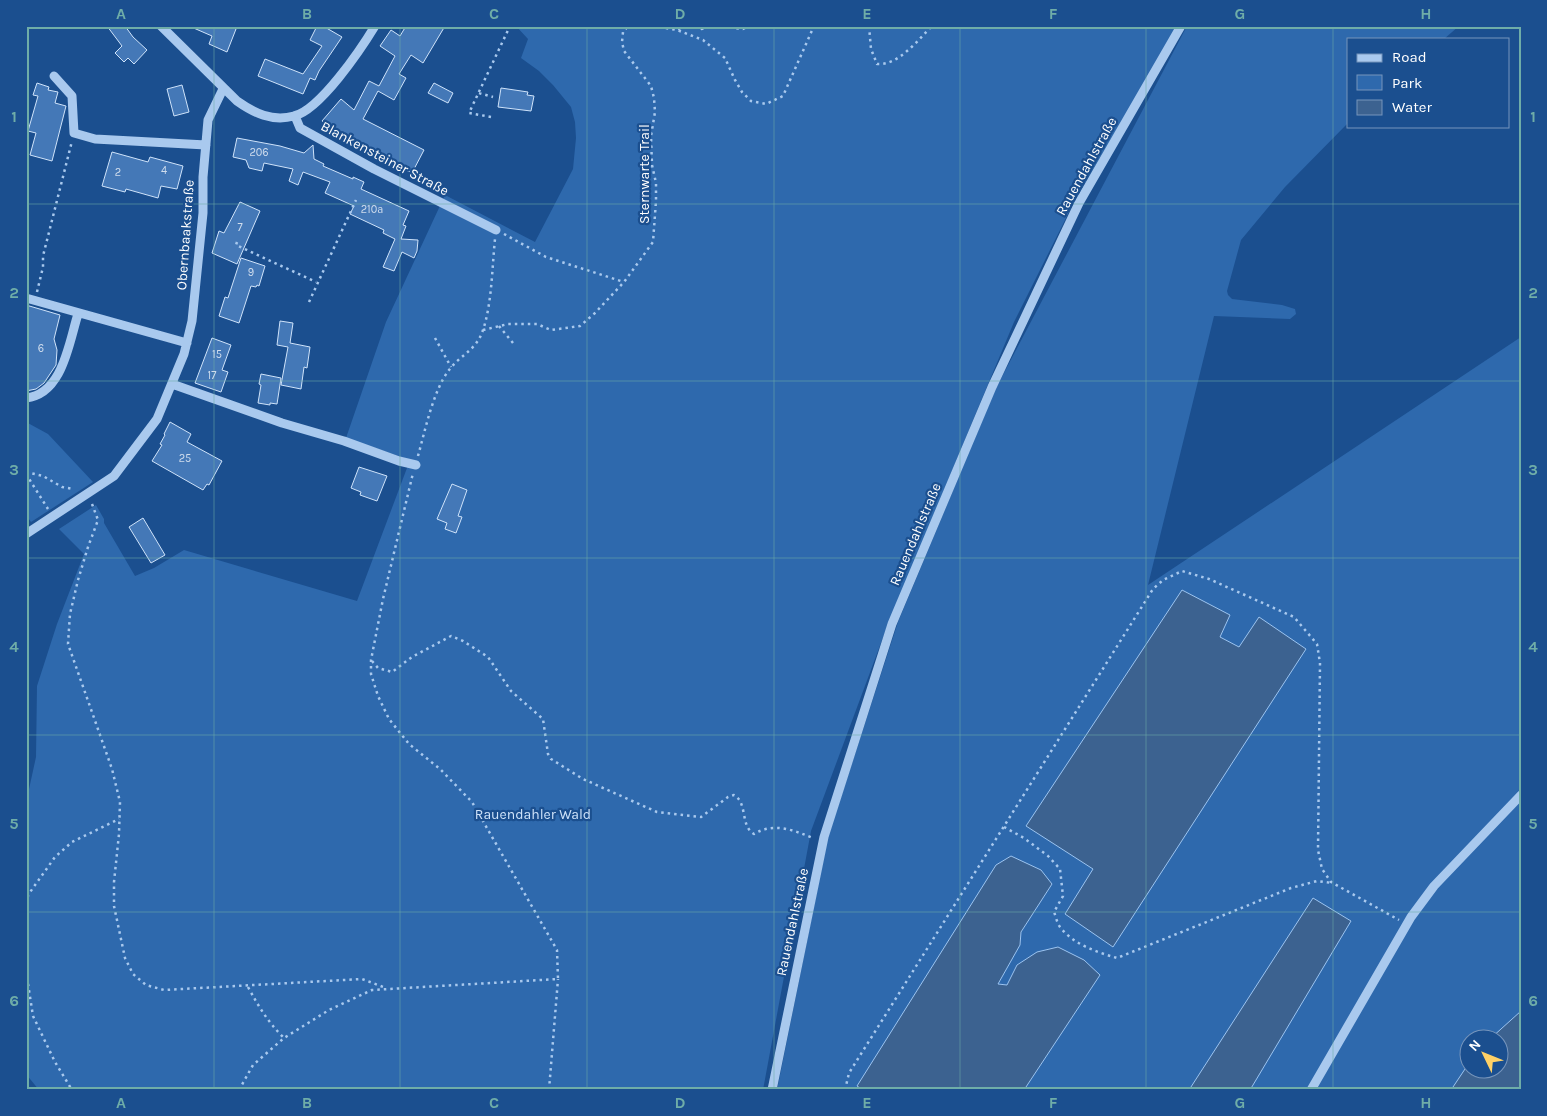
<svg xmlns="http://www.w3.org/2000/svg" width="1547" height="1116" font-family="Karla,sans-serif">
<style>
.green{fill:#2e69ad;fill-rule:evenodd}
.water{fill:#3c6290;stroke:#9cc4f0}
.building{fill:#4478b7;stroke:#cfe3fa}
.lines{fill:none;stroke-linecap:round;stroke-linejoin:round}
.path{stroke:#a9c9ee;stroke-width:2.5;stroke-dasharray:2.5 4;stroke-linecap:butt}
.minor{stroke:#a9c9ee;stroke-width:9}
.grid{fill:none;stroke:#6fada8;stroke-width:1;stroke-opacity:0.55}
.labels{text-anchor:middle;stroke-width:4.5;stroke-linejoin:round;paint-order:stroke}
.number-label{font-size:11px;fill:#d0dded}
.street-label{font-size:14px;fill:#fff;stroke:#1b4f8f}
.park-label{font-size:14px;fill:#cfe3fa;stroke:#1b4f8f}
.neatline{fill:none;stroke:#6fada8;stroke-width:2}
.grid-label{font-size:16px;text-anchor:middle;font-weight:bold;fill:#6fada8}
</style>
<rect width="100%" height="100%" fill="#1b4f8f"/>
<!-- green -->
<path class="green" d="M516,26H1178L1076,198L1014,322L888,624L811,831L763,1090H39L26,1074V803L36,757L37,686L57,624L84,554L59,529L96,505L104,519V523L135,576L154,568L184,550L357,601L410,460L346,438L386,322L445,195L535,242L573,169L576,138L575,122L571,107L553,85L539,71L521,58L528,39Z
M1187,26H1459L1444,39H1348V123L1285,187L1241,240L1227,291L1228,295L1232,299L1282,305L1295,309L1296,314L1290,319L1214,316L1148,585L1521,337V1090H1024L1100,975L1017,965L1007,985L998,984L1020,945L1021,932L1052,884L857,1086L863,1090H777L828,837L898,622L996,388ZM1470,1038H1500V1068H1470Z
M26,422L48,434L93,482L31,522L26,515Z"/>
<!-- water -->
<path class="water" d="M1182,590L1230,615L1220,637L1239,647L1259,617L1306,649L1113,947L1065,914L1093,869L1026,826Z
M1011,856L1041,870L1052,884L1021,932L1020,945L998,984L1007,985L1017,965L1037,952L1058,947L1084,960L1100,975L1024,1090H863L857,1086L996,865Z
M1313,898L1351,921L1250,1090H1189Z
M1521,1011V1090H1451L1469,1063L1470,1068H1500V1038H1491Z"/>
<!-- building -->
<path class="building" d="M107,26H125L133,37L147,50L134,64L128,58L124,62L115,53L122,46Z
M189,26H230L236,29L227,52L209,44L212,36Z
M317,26H323L342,37L319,71L315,80L310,78L303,94L258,76L265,59L303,74L322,46L310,40Z
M406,26H445L423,63L411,55L399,74L406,78L394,100L378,91L363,119L424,150L412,173L344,140L322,121L341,99L354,110L369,81L379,86L395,56L380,46L391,30L400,36Z
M37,83L49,87L48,90L58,92L55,103L66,106L52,161L30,155L36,133L28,131L38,96L33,95Z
M434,83L453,93L448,103L428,93Z
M182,85L189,112L174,116L167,89Z
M501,88L528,92L527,95L534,96L531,111L498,107Z
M237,138L280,146L304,153L313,145L314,159L324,164L323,166L353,179V177L364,182L361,189L409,211L403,225L406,226L401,239L418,240L417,251L414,258L402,252L394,271L383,267L395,239L383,233L384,230L350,214L354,206L325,193L330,182L303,172L298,185L289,181L293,169L264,163L262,171L249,168L246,160L233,157Z
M112,152L148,162L150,157L183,166L177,189L161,186L158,198L126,189L125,192L102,186Z
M240,202L260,211L237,264L212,253L219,231L224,233Z
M241,258L265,266L259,286L257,285L256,287L251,286L239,323L219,316L225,297L228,298Z
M26,305L60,315L54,339L57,350L56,365L44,383L36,389L26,391Z
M280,321L293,323L290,343L310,347L307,368L304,367L301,389L281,385L288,347L277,345Z
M212,338L231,345L222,370L228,372L221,392L195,383Z
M261,374L281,378L277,404L270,403V405L258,403L261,385L259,384Z
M170,422L191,434L187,442L222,461L209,485L207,484L203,490L152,461L162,445L160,444L165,435L164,434Z
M359,467L387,476L377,501L360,495L361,492L351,488Z
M452,484L467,490L458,516L462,517L456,533L445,529L447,523L437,519Z
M143,518L165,555L151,563L129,527Z"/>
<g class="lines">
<!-- path -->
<path class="path" d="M653,26L677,30L703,40L725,58L735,80L742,92L751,101L766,104L783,96L814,26
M695,26L702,29L708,26
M717,26L743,29L749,26
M869,26L871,49L877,64C898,66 918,40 932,26
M678,29L689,26
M479,93L493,97
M491,117L469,113L510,26
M504,234L546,257L624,282
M237,242L236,245L316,282
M37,292L43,267V256L72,141
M309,302L356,200
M499,326L513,343
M483,330L508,324H537L551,330L580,326L595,313L624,282L653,242L656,201V183L652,165L651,136L655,112L654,98L651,86L624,51L622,42L623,32L628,26
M435,338L451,367
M418,456C425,431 433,391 449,370C460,355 476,351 483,330C492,303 492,268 495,239
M26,472L43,476L62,487L73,489
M26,474L48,509
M92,504L98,520L88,547L78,580L70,614L68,644L112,769L120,802L119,834L114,882V906L125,958L133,974L146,985L164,990L362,979L386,988
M372,661L378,668L392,672L412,657L451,636L463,641L488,657L511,691L543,719L548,754L551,759L583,779L657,812L701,817L728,797L734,795C748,803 740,826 754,834C774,822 793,830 813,838
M1004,827L1024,838L1048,856L1060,869L1063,896L1054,912C1056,917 1057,923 1060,927C1074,945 1097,952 1117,958L1291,888L1317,881L1332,883
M26,923L28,895L55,857L72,842L119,819
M26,971L33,1016L55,1062L72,1090
M248,987C259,1007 267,1021 284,1038
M239,1090L253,1065L284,1038L329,1010L372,990L558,979L557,950L472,802L440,769L409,744L389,719L378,696L371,674V660L383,599L413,473
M549,1090L558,979
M845,1090L849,1073L1153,589L1163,580L1182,571L1209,579L1294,617L1317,644L1320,663L1318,850L1322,869L1331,882L1399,920"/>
<!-- minor -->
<path class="minor" d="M161,26L237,101C254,113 272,122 294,116C320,110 361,49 375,26
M54,76L72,96L74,133L95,139L206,145
M295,116L300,128L374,169L496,230
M26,298L187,343
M172,384L282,423L344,441L399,461L416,465
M26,398C63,394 69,342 78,314
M26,534L114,476L157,419L184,354L192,321L203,213V177L208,120L223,89
M772,1090L824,837L892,624L992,387L1079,203L1181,26
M1311,1090L1411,917L1434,886L1521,795"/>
</g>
<!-- grid -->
<path class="grid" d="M214,26V1090M400,26V1090M587,26V1090M774,26V1090M960,26V1090M1146,26V1090M1333,26V1090M26,204H1521M26,381H1521M26,558H1521M26,735H1521M26,912H1521"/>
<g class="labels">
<!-- number labels -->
<g class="number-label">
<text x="259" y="156">206</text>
<text x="164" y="174">4</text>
<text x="118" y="176">2</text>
<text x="372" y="213">210a</text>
<text x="240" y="231">7</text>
<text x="251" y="276">9</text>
<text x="41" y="352">6</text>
<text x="217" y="358">15</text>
<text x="212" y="379">17</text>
<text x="185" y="462">25</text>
</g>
<!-- street labels -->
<g class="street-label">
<text transform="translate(385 158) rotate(28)" y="5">Blankensteiner Straße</text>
<text transform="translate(1086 166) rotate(-61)" y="5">Rauendahlstraße</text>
<text transform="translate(644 174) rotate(-90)" y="5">Sternwarte Trail</text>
<text transform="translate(185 235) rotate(-86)" y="5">Obernbaakstraße</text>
<text transform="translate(915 534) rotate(-67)" y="5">Rauendahlstraße</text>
<text transform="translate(792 922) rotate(-78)" y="5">Rauendahlstraße</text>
</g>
<!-- park labels -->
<g class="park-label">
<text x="533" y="819">Rauendahler Wald</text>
</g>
</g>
<!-- border -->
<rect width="1547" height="1116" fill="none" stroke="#1b4f8f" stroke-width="55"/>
<!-- legend -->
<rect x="1347" y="38" width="162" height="90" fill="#1b4f8f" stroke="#7695bc"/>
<rect x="1357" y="54" width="25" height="8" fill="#a9c9ee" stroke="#7695bc"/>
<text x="1392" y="62" font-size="15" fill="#ffffff">Road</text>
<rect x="1357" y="75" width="25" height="15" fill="#2e69ad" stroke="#7695bc"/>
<text x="1392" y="88" font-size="15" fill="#ffffff">Park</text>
<rect x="1357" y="100" width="25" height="15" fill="#3c6290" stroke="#7695bc"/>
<text x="1392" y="112" font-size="15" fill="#ffffff">Water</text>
<!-- north arrow -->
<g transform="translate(1484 1054) rotate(313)"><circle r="24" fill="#1b4f8f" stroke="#7695bc"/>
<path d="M0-4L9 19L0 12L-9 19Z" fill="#ffd166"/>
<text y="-8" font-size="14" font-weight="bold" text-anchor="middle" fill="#ffffff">N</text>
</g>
<rect x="28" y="28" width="1492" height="1060" class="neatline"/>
<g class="grid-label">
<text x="121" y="19">A</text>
<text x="307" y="19">B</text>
<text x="494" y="19">C</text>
<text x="680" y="19">D</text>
<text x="867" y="19">E</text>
<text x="1053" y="19">F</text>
<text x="1240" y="19">G</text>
<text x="1426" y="19">H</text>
<text x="14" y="122">1</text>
<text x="1533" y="122">1</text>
<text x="14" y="298">2</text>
<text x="1533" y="298">2</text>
<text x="14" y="475">3</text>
<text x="1533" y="475">3</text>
<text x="14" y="652">4</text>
<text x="1533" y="652">4</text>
<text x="14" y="829">5</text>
<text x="1533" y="829">5</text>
<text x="14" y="1006">6</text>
<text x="1533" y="1006">6</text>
<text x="121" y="1108">A</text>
<text x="307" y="1108">B</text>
<text x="494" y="1108">C</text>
<text x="680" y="1108">D</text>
<text x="867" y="1108">E</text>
<text x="1053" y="1108">F</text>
<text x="1240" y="1108">G</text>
<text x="1426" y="1108">H</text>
</g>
</svg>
